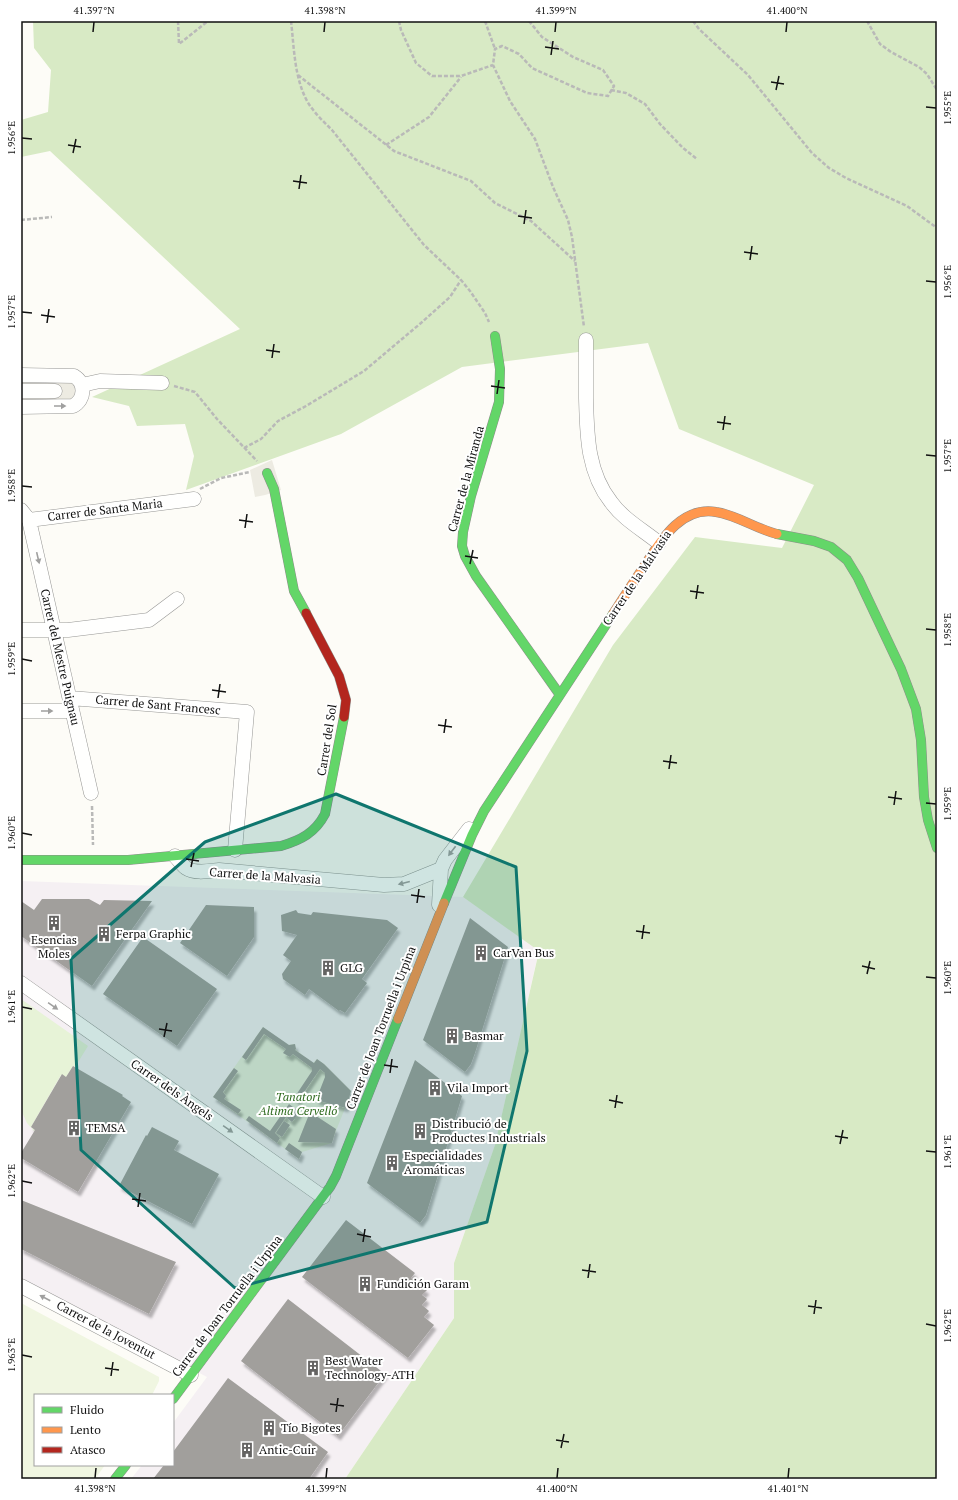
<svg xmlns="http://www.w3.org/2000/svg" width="958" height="1500" font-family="'PT Serif',serif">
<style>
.industrial{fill:#f5f0f3}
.green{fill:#e7f3d7}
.forest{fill:#d8eac5}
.cemetery{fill:#e9eedb}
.pitch{fill:#f0f6e1}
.plaza{fill:#edebe2}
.building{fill:#a19f9c;filter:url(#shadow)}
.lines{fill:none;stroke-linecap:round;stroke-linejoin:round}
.street-casing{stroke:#979795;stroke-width:15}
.fast-casing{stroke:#8e8d8b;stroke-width:10}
.slow-casing{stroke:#8e8d8b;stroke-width:10}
.jam-casing{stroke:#8e8d8b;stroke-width:10}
.path{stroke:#b9b9b8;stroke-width:2.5;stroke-dasharray:4 2;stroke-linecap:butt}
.street{stroke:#fffffe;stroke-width:14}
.fast{stroke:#63d668;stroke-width:9}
.slow{stroke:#ff974d;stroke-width:9}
.jam{stroke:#b3261e;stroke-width:9}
.oneway{fill:#a0a09f}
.marked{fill:#0f766e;fill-opacity:0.2;stroke:#0f766e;stroke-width:3;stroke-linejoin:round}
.ticks{fill:none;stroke:#111;stroke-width:1.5}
.labels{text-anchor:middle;stroke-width:4;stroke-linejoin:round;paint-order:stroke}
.street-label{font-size:12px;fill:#111;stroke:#fff}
.poi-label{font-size:12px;fill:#111;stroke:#fff;text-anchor:start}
.park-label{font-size:12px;font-style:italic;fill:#2f6b1f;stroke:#fff}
.neatline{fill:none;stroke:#111;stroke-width:1.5}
.ticks-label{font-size:10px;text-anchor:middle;fill:#111}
</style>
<defs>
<filter id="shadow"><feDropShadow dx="2.5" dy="4.5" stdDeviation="1" flood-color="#0004"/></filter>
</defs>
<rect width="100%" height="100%" fill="#fdfcf7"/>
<!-- industrial -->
<path class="industrial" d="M21,881L463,897L539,950L495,1145L454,1263V1318L345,1479H131L142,1465H173V1423L207,1377L21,1279Z"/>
<!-- green -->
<path class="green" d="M21,999L88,1046L75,1067L73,1066L66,1077L61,1075L31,1127L35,1130L34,1131L27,1123L21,1110Z"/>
<!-- forest -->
<path class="forest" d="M33,21H937V1479H345L454,1318V1263L495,1145L539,951L463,897L613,645L695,537L782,548L814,485L679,429L648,343L462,367L341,434L186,490L194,456L185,424L137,426L129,406L92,397L240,329L50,151L21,157V120L48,112L51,70L34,48Z"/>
<!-- cemetery -->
<path class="cemetery" d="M263,1027L288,1045L295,1044L296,1050L313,1063L317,1059L324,1064L351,1091C346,1109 337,1125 332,1143L302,1152L299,1159L213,1097Z"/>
<!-- pitch -->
<path class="pitch" d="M21,1303L159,1377V1381L152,1395H35V1465H105L95,1479H21Z"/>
<!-- plaza -->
<path class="plaza" d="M21,379H68L78,388L74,400L21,403Z
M272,460L281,490L265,495L255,497L250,470Z"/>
<!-- building -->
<path class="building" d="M42,899H89L100,905L104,900L152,901L92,986L21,936V901L34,910Z
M206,905L254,907V937L227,976L180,943Z
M296,910L298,913L311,915L313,912L387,920L398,928L362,979L367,983L345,1013L340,1010L339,1011L309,989L305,995L283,979L282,974L291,961L283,955L297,935L282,931L281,915Z
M470,918L508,947L475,1053L471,1064L465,1072L423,1040Z
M143,937L217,989L177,1046L103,994Z
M263,1027L289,1045L295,1044L296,1049L295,1050L314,1063L317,1059L324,1064L351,1091L346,1108L316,1100L325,1077V1073L320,1069L298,1101L294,1098L312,1071V1068L293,1054L290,1057L283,1053L286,1049L264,1034L246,1060L242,1057Z
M415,1060L462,1096L426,1215L420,1223L367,1183Z
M73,1066L123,1095L122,1096L131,1102L78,1192L21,1158V1153L35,1130L31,1127L62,1074L66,1077Z
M234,1068L238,1071L223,1092L226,1096L224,1099L241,1110L238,1114L213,1097Z
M289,1104L293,1107L275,1133L280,1138L277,1143L246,1120L249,1116L270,1131Z
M294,1108L300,1112L292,1122L287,1118Z
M310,1112L336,1129L332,1143L298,1142Z
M284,1121L290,1125L282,1137L276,1133Z
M152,1127L179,1141L174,1150L219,1174L192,1224L119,1186L146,1135L147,1136Z
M289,1143L302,1152L299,1159L285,1149Z
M21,1200L176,1262L149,1314L21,1249Z
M346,1220L415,1273L411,1278L427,1290L422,1295L427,1299L422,1305L429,1311L424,1317L434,1325L408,1358L302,1277Z
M288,1299L385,1374L338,1436L241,1361Z
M228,1378L328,1452L309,1479H153L164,1465H173V1452Z"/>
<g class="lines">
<defs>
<path id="street" d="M586,340C586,359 586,378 586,398C587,434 587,472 611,502C623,519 643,530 659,543
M21,375L74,376C86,383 85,400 73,406L21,407
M82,385L100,381L162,383
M21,391H55
M21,510L29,520L91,793
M29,520L194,499
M21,630H68L149,620L177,599
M70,698L247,712L235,850
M21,711H72
M175,856C178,859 182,865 186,868C195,874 209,871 219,870L384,885L404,884L441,869
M439,905L441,869L445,860L469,829
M21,983L323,1197
M21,1286L191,1375"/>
<path id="fast" d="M495,336L500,369L499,402L471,496L463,532L462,546L465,556L476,576L560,695
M267,473L274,489L294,591L306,613
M777,534L814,541L831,547L847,560L858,578L901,669L916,709L921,740L924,797L928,820L937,848
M21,860H128L281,846C301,840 315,833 325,814L344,717
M444,903L472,835L484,811L613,614
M173,1399L330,1187L336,1176L398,1019
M115,1479L126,1465"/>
<path id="slow" d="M613,614C623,598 633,583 643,568C660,542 680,506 716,512C737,515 756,529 777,534
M398,1019L444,903"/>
<path id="jam" d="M306,613L339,676L346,700L344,717"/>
</defs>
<!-- street casing -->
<use href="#street" class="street-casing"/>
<!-- fast casing -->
<use href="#fast" class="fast-casing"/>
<!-- slow casing -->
<use href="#slow" class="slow-casing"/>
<!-- jam casing -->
<use href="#jam" class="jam-casing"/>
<!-- path -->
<path class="path" d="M178,21L179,44L208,21
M291,21C294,46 294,73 305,97C311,110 322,120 332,130L424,245L461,280L470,291L485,313L489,322
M399,21L401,30L416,63L432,76H461L493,65
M485,21L495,49
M529,21L542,37L573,57L603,70L614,86L608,96L587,93L532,68L519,54L502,46L495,49L493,65L510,101L535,139L553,187L568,220L572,237L584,327
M693,21L699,29L748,75L812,153L829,168L846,178L907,206L937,228
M867,21L880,44L891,52L919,67L927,74L937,90
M298,75L394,151L471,181L495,203L531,221L575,261
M611,90L626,93L645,104L660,124L683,148L697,159
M386,145L429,117L461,77
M21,220L52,217
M174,386L195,392L217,419L257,461
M244,448L261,439L278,421L306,406L364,371L421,323L450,297L461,280
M200,489L221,478L250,472
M92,806L93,845"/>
<!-- street -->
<use href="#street" class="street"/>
<!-- fast -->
<use href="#fast" class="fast"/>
<!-- slow -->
<use href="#slow" class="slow"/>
<!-- jam -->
<use href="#jam" class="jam"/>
</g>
<!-- one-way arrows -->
<defs><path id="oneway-solid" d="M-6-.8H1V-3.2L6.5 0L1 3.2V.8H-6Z"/></defs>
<g class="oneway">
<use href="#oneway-solid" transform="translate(60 406)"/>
<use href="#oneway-solid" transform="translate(38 558) rotate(77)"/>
<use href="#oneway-solid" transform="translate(47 711)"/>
<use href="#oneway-solid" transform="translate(452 851) rotate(127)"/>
<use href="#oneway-solid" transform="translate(404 883) rotate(166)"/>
<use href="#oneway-solid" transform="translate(53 1006) rotate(35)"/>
<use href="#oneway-solid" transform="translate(228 1129) rotate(35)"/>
<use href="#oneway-solid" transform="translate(45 1298) rotate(-152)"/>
</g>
<!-- marked area -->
<path class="marked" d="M336,794L516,867L527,1051L487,1222L235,1288L81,1150L71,959L205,842Z"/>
<!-- ticks -->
<path class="ticks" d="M93,32L94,22M324,32L325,22M555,32L556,22M786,32L787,22M545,47L559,49M551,55L553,41M771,82L784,84M776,90L779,76M926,107L936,108M22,138L32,139M68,145L81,147M73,153L76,139M293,181L307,183M299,189L301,175M518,216L532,218M524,224L526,210M744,252L758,254M750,260L752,246M926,281L936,282M22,312L32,313M41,315L55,317M47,323L49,309M266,350L280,352M272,358L274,344M491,386L505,388M497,394L499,380M717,422L731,424M723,430L725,416M926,455L936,456M22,486L32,487M239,520L253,522M245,528L247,514M465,556L478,558M470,564L473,550M690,591L704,593M696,599L698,585M926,629L936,630M22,659L32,661M212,690L226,692M218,698L220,684M438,725L452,727M444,733L446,719M663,761L677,763M669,769L671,755M888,797L902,799M926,803L936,804M894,805L896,791M22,833L32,835M186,859L199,861M191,867L194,853M411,895L425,897M417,903L419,889M636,931L650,933M642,939L644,925M862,966L875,969M867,974L870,961M926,977L936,978M22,1007L32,1009M159,1029L172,1031M164,1037L167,1023M384,1065L398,1067M390,1073L392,1059M609,1100L623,1103M615,1108L617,1095M835,1136L848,1138M840,1144L843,1130M926,1151L936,1152M22,1181L32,1183M132,1199L146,1201M138,1207L140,1193M357,1234L371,1237M363,1242L365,1229M582,1270L596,1272M588,1278L590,1264M808,1306L822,1308M814,1314L816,1300M926,1324L936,1326M22,1355L32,1357M105,1368L119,1370M111,1376L113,1362M330,1404L344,1406M336,1412L338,1398M556,1440L569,1442M561,1448L564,1434M95,1478L96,1468M326,1478L327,1468M557,1478L558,1468M788,1478L789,1468"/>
<!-- icons -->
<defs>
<symbol id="building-bare" viewBox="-9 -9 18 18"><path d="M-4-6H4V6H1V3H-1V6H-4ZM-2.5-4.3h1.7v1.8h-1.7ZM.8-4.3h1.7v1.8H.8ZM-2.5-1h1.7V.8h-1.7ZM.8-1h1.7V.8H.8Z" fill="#646362" stroke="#fff" stroke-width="2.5" paint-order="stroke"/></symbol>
</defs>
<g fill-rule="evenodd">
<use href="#building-bare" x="43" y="912" width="22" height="22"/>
<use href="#building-bare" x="93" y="923" width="22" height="22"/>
<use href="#building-bare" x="470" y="942" width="22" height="22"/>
<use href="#building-bare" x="317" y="957" width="22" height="22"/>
<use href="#building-bare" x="441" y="1025" width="22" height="22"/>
<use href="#building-bare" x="424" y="1077" width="22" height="22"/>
<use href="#building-bare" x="63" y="1117" width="22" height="22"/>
<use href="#building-bare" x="409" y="1120" width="22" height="22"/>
<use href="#building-bare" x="381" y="1152" width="22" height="22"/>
<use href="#building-bare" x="354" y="1273" width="22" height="22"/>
<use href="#building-bare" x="302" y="1357" width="22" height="22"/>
<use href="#building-bare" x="258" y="1417" width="22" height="22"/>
<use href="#building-bare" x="236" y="1439" width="22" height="22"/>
</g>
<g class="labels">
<!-- street labels -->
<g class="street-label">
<text transform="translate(466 479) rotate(-75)" y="4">Carrer de la Miranda</text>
<text transform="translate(105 510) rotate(-7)" y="4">Carrer de Santa Maria</text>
<text transform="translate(637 578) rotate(-56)" y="4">Carrer de la Malvasia</text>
<text transform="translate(60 657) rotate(77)" y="4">Carrer del Mestre Puignau</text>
<text transform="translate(158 705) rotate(5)" y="4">Carrer de Sant Francesc</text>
<text transform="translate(327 740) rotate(-81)" y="4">Carrer del Sol</text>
<text transform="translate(265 876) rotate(4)" y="4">Carrer de la Malvasia</text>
<text transform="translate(381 1028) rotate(-69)" y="4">Carrer de Joan Torruella i Urpina</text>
<text transform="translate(172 1090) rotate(35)" y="4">Carrer dels Àngels</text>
<text transform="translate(227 1306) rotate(-53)" y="4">Carrer de Joan Torruella i Urpina</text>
<text transform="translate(106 1330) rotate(28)" y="4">Carrer de la Joventut</text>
</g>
<!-- poi labels -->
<g class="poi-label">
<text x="116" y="938">Ferpa Graphic</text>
<text x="54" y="944" text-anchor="middle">Esencias<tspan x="54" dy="14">Moles</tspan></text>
<text x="493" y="957">CarVan Bus</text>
<text x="340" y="972">GLG</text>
<text x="464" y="1040">Basmar</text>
<text x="447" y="1092">Vila Import</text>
<text x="432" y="1128">Distribució de<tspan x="432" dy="14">Productes Industrials</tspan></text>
<text x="86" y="1132">TEMSA</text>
<text x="404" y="1160">Especialidades<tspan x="404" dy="14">Aromáticas</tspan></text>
<text x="377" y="1288">Fundición Garam</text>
<text x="325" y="1365">Best Water<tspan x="325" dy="14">Technology-ATH</tspan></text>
<text x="281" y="1432">Tío Bigotes</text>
<text x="259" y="1454">Antic-Cuir</text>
</g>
<!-- park labels -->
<g class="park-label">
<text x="298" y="1101">Tanatori<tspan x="298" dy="14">Altima Cervelló</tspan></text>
</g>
</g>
<!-- border -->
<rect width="958" height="1500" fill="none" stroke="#ffffff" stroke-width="44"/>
<!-- legend -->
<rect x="34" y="1394" width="140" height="72" fill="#ffffff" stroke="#a0a0a0"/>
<rect x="42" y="1407" width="20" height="6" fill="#63d668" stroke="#a0a0a0"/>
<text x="70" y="1414" font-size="12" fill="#111111">Fluido</text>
<rect x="42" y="1427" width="20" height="6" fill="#ff974d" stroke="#a0a0a0"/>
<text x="70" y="1434" font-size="12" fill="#111111">Lento</text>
<rect x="42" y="1447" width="20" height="6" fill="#b3261e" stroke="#a0a0a0"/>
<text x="70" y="1454" font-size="12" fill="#111111">Atasco</text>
<rect x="22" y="22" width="914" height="1456" class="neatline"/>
<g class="ticks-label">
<text x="94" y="14">41.397°N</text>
<text x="325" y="14">41.398°N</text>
<text x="556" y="14">41.399°N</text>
<text x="787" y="14">41.400°N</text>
<text transform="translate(947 108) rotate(-90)" y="4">1.955°E</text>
<text transform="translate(11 138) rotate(-90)" y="4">1.956°E</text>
<text transform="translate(947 282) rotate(-90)" y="4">1.956°E</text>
<text transform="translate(11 312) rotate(-90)" y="4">1.957°E</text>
<text transform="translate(947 456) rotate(-90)" y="4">1.957°E</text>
<text transform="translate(11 486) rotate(-90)" y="4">1.958°E</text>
<text transform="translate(947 630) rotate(-90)" y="4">1.958°E</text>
<text transform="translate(11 659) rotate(-90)" y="4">1.959°E</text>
<text transform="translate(947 804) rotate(-90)" y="4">1.959°E</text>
<text transform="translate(11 833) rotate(-90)" y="4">1.960°E</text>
<text transform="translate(947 978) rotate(-90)" y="4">1.960°E</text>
<text transform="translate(11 1007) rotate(-90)" y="4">1.961°E</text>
<text transform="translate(947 1152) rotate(-90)" y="4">1.961°E</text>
<text transform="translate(11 1181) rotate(-90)" y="4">1.962°E</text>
<text transform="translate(947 1326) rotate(-90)" y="4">1.962°E</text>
<text transform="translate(11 1355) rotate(-90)" y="4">1.963°E</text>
<text x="95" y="1492">41.398°N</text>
<text x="326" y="1492">41.399°N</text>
<text x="557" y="1492">41.400°N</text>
<text x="788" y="1492">41.401°N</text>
</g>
</svg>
